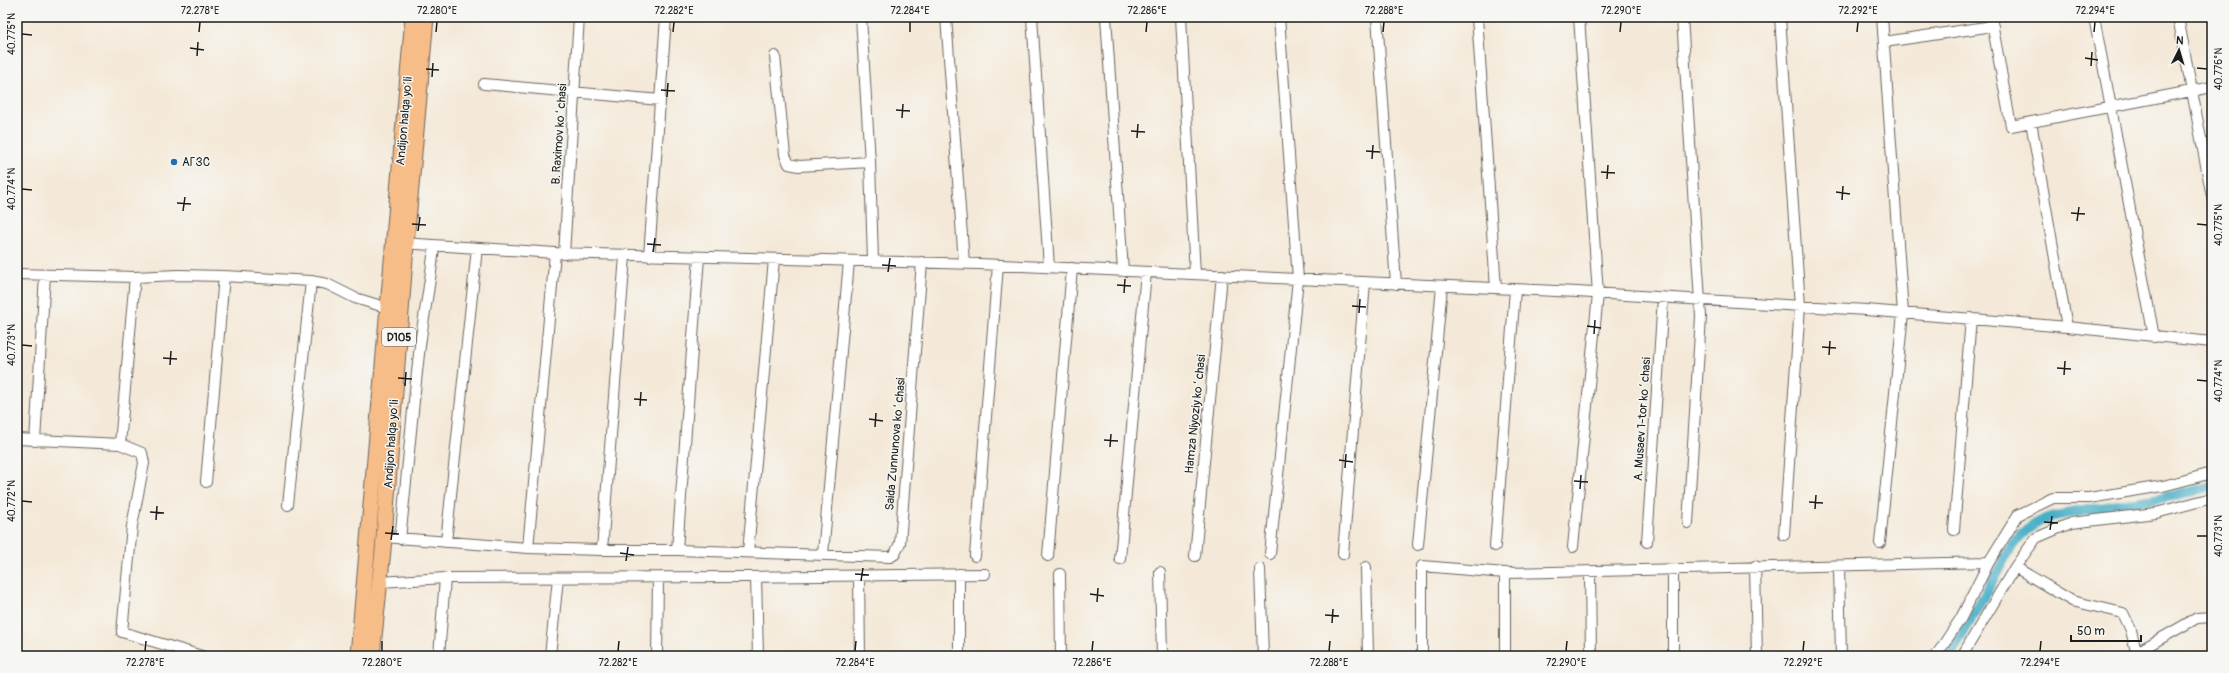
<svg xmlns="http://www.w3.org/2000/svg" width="2229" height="673" font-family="Pangolin,sans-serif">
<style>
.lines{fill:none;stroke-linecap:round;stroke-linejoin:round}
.canal{stroke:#48afc7;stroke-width:10}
.minor-casing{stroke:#68645e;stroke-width:12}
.highway-casing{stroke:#68645e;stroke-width:17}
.minor{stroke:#fff;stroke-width:10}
.highway{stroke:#f7bd88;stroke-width:15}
.ticks{fill:none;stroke:#1c1c1c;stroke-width:1.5}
.poi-dot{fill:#1f6fb2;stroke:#f6f6f2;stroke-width:1.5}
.labels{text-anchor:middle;stroke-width:3;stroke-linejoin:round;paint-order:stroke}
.shield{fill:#f6f6f2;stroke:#5d5d5c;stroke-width:1}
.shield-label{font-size:11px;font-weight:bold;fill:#1c1c1c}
.street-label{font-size:12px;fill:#1c1c1c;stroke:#f6f6f2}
.poi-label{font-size:12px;fill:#1c1c1c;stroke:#f6f6f2;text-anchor:start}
.neatline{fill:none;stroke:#1c1c1c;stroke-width:1.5}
.ticks-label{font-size:10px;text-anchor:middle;fill:#1c1c1c}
</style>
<rect width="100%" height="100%" fill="#f6f6f2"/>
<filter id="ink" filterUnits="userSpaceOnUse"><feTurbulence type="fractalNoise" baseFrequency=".025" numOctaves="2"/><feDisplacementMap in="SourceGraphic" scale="8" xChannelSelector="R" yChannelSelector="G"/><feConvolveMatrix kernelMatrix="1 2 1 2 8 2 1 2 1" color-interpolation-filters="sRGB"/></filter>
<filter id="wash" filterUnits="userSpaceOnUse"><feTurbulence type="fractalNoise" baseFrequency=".012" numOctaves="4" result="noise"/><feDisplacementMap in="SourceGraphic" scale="16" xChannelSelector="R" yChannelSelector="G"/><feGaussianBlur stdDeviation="0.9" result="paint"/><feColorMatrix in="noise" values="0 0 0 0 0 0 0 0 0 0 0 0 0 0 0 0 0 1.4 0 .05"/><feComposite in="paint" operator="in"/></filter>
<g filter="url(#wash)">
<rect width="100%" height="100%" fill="#f4e9d8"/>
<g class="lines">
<!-- canal -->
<path class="canal" d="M1950,656L2012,546C2024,530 2035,522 2054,516L2183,494L2212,486"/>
</g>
</g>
<g filter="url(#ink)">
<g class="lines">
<defs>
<path id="minor" d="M861,17L870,162L873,261
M946,17L964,263
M1032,17L1049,267
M1106,17L1123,271
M1181,17L1195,274
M1377,17L1396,284
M1477,17L1496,288
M1682,17L1701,317L1688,523
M1780,17L1800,306L1784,535
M1991,17L2011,126L2212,87
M2094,17L2154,337
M2178,17L2212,197
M1884,42L1993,26
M775,56L785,155L789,164L799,166L870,162
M484,84L660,100
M2031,122L2067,327
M402,243L555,253L979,264L1577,292L1866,310L2067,327L2212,342
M564,254L579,17
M649,256L666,17
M17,274L135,277L178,275L224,276L311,281L327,284L355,298L388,308
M17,439L120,444L142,453L144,463L132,526L122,632L202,656
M35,441L45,275
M120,444L135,277
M206,482L224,276
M288,505L311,281
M1954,530L1971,318
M384,537L528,548L602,550L625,256
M400,539C407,477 412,415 419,354C423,317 431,282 434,246
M446,542L477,248
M1647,542L1663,298
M1880,543L1903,313L1882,17
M1418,545L1442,286
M1495,546L1515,290
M1573,547L1598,294L1579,17
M528,548L555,253
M602,550H677L890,557L895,554L900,543L922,262
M677,550L699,257
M748,552L774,259
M823,554L849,261
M1270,554L1298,279L1279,17
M1343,554L1365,282
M975,556L998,265
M1048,556L1072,268
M1195,556L1222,275
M1120,559L1146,272
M1755,566L1757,656
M1839,566L1841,656
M1366,567L1368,656
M1260,569L1263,656
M1590,571L1591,656
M1160,572L1162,656
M1505,573V656
M959,574V656
M1060,574L1061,656
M859,576L860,656
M756,577L758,656
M380,582L445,578L746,577L985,574
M2137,652L2197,618L2212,617
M439,656L445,578
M550,656L558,578
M657,656L658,578
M1422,656V566L1505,573L1989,562
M1673,656V570
M1936,656L1961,618L1989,562L2018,515L2053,498H2089L2163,486L2212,473
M1962,656L2015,567
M2137,656L2131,630L2123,613L2072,601L2015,567L2036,538L2071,523L2156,513L2212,498"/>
<path id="highway" d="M358,656L413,17
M372,656L383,550L407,232L426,17"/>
</defs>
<!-- minor casing -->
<use href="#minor" class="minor-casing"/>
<!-- highway casing -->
<use href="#highway" class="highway-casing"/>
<!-- minor -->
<use href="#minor" class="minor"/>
<!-- highway -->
<use href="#highway" class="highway"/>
</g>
</g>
<!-- ticks -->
<path class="ticks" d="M199,32L200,22M436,32L437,22M673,32L674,22M910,32V22M1146,32L1147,22M1383,32L1384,22M1620,32L1621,22M1857,32L1858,22M2094,32L2095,22M22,34L32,35M190,48L204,50M197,56L198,42M2085,58L2098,60M2091,66L2092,52M2197,68L2207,69M426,69L439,70M432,77L433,63M661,90L675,91M667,97L668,83M896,110L910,111M902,118L903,104M1131,131L1145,132M1137,138L1138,124M1366,151L1380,152M1372,159L1373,145M1601,172L1615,173M1607,179L1608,165M22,189L32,190M1836,192L1850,194M1842,200L1843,186M177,203L191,204M183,211L185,197M2071,213L2085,214M2077,221L2079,207M412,224L426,225M2197,224L2207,225M418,231L420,217M647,244L661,245M653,252L655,238M882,265L896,266M888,272L890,258M1117,285L1131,286M1124,293L1125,279M1352,306L1366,307M1359,313L1360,299M1587,326L1601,328M1594,334L1595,320M22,345L32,346M1822,347L1836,348M1829,355L1830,341M163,358L177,359M170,365L171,351M2057,368L2071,369M2064,375L2065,361M398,378L412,379M2197,380L2207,381M405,386L406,372M634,399L647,400M640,406L641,392M869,419L883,421M875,427L876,413M1104,440L1118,441M1110,447L1111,434M1339,460L1353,462M1345,468L1346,454M1574,481L1588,482M1580,489L1581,475M22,501L32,502M1809,502L1823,503M1815,509L1816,495M150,512L164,513M156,520L157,506M2044,522L2058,523M2050,530L2052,516M385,533L399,534M2197,536H2207M391,540L393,526M620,553L634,555M626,561L628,547M855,574L869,575M861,581L863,568M1090,594L1104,596M1097,602L1098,588M1325,615L1339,616M1332,623L1333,609M145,651L146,641M382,651V641M618,651L619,641M855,651L856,641M1092,651L1093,641M1329,651L1330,641M1566,651L1567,641M1803,651L1804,641M2040,651L2041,641"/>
<!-- markers -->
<circle class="poi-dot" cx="174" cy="162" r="4"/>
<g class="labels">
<!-- shield labels -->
<rect class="shield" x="382" y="328" width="34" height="18" rx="3"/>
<g class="shield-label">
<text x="399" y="341">D105</text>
</g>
<!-- street labels -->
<g class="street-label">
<text transform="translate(404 121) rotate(-85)" y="4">Andijon halqa yo‘li</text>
<text transform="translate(559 134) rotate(-86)" y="4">B. Raximov koʻchasi</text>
<text transform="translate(1195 414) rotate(-84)" y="4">Hamza Niyoziy koʻchasi</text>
<text transform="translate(1642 419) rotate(-86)" y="4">A. Musaev 1-tor koʻchasi</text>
<text transform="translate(391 444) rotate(-86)" y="4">Andijon halqa yo‘li</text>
<text transform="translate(895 444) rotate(-85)" y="4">Saida Zunnunova koʻchasi</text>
</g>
<!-- poi labels -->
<g class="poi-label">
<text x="182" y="166">АГЗС</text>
</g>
</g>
<!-- margin -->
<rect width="2229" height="673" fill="none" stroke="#f6f6f2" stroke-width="44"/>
<!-- north arrow -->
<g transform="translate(2179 50) rotate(5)" stroke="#f6f6f2" stroke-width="3" paint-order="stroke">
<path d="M0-3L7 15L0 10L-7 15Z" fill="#1c1c1c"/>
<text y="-6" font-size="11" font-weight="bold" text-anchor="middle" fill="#1c1c1c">N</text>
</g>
<!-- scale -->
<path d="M2071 635v6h70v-6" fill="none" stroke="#1c1c1c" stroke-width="2"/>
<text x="2077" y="635" font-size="12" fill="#1c1c1c" stroke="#f6f6f2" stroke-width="3" paint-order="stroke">50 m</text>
<rect x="22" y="22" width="2185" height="629" class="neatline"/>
<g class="ticks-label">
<text x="200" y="14">72.278°E</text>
<text x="437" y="14">72.280°E</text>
<text x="674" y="14">72.282°E</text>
<text x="910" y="14">72.284°E</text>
<text x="1147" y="14">72.286°E</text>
<text x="1384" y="14">72.288°E</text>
<text x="1621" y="14">72.290°E</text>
<text x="1858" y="14">72.292°E</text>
<text x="2095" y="14">72.294°E</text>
<text transform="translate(11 34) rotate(-90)" y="4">40.775°N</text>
<text transform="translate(2218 69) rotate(-90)" y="4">40.776°N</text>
<text transform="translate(11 189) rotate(-90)" y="4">40.774°N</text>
<text transform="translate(2218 225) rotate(-90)" y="4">40.775°N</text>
<text transform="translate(11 345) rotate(-90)" y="4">40.773°N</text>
<text transform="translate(2218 381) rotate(-90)" y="4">40.774°N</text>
<text transform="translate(11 501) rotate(-90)" y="4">40.772°N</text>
<text transform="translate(2218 536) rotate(-90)" y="4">40.773°N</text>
<text x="145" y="666">72.278°E</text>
<text x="382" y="666">72.280°E</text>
<text x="618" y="666">72.282°E</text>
<text x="855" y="666">72.284°E</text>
<text x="1092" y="666">72.286°E</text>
<text x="1329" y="666">72.288°E</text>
<text x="1566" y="666">72.290°E</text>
<text x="1803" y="666">72.292°E</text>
<text x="2040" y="666">72.294°E</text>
</g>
</svg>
